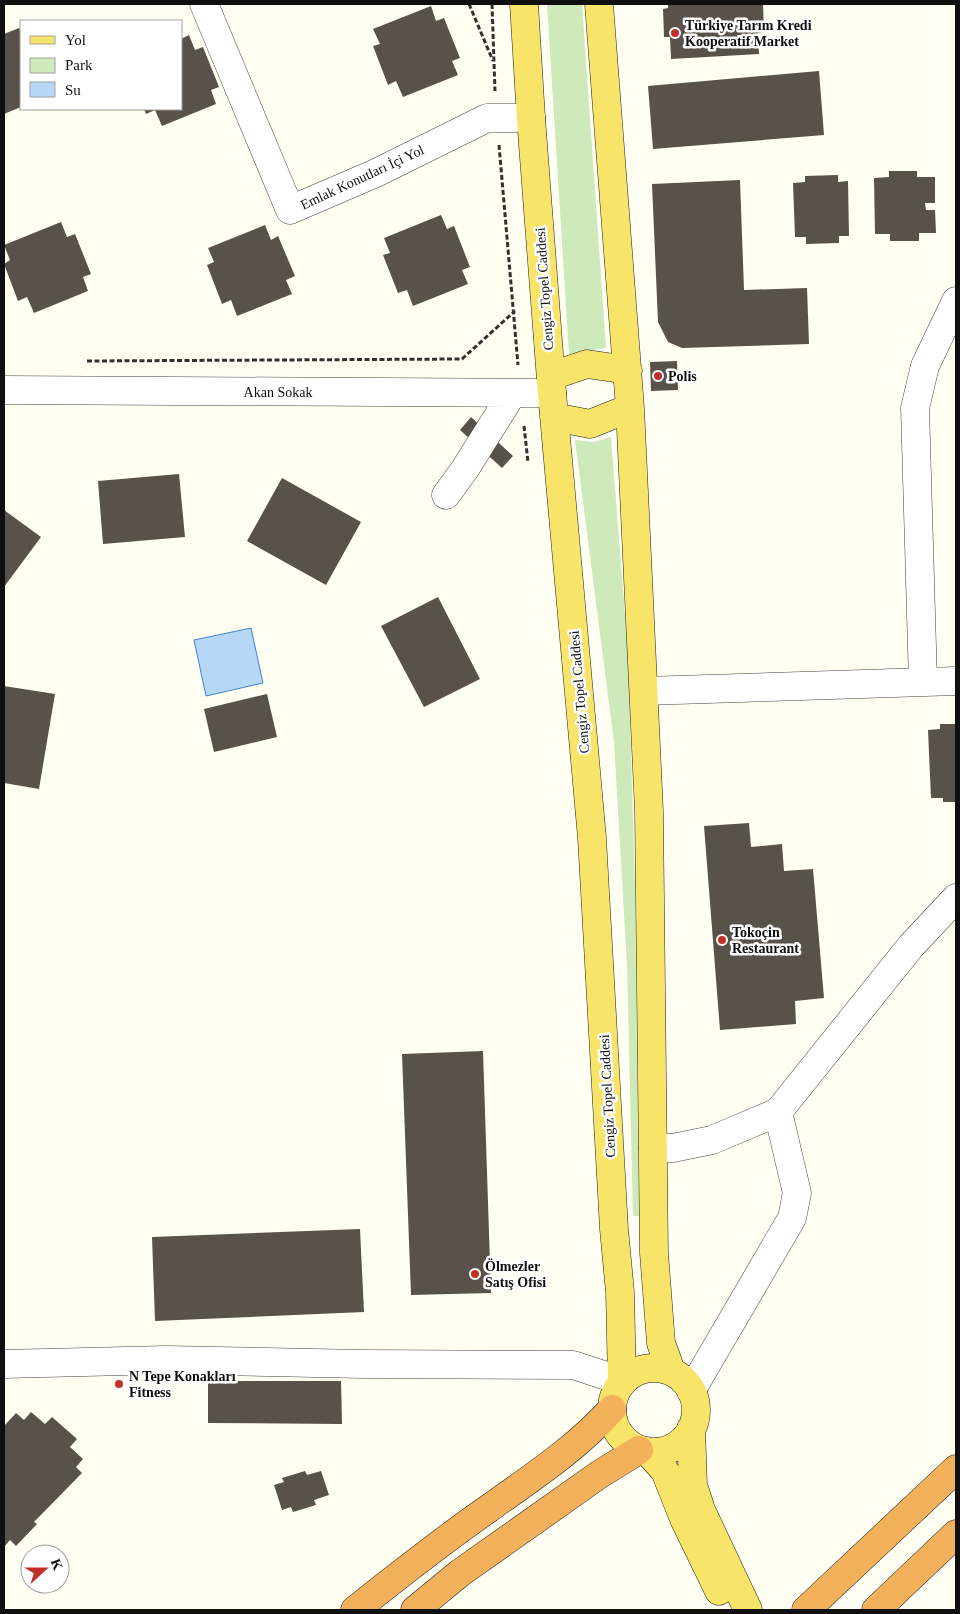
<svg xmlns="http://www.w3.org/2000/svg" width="960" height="1614" font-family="Georgia,serif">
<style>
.green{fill:#ceeabb}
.water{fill:#b6d7f6;stroke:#3d84cd}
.building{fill:#58524b}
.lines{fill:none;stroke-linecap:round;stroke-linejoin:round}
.minor-casing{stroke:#424242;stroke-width:29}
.major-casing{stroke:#202020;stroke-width:29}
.highway-casing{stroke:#202020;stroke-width:29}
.path{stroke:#313131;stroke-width:3;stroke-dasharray:5 2.5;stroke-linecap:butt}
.minor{stroke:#fff;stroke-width:28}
.major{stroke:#f8e469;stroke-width:28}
.highway{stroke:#f4b15b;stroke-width:28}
.poi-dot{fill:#c03027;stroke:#fff;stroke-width:2}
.labels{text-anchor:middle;stroke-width:5;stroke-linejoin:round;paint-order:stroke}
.poi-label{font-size:14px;font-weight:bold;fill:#0f0f0f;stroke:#fff;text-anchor:start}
.street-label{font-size:14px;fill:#0f0f0f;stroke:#fff}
</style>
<rect width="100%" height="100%" fill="#fffef2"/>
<!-- green -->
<path class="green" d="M547,4H582L606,348L569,354Z
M611,437L628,654L635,886L639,1216H633L627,965L614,742L575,440L593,442Z"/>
<!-- water -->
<path class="water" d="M251,628L263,683L206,696L194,640Z"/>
<!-- building -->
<path class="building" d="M668,4H763L764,32L758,33L759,54L671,59L670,37H664L663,9L668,8Z
M431,6L436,21L444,18L460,58L452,61L458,75L403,97L396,81L388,85L373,46L380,44L373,29Z
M19,28L21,32V107L4,114V34Z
M189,35L195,50L203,47L219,87L211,90L216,104L162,126L155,110L146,114L144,109H181V39Z
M819,71L824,135L653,149L648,86Z
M889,171H917V177H935V203H925L926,210H935L936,233H919V241H890V234H875L874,178L889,177Z
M838,175V182L848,181L849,236H839V243L806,244V237H795L793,183L805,182V176Z
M740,180L744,290L807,288L809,344L682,348L668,342L658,322L652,184Z
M441,215L447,229L454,226L470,267L462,270L468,284L413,306L407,290L398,293L383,255L390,253L384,238Z
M61,222L67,237L75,234L91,274L83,277L88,291L34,313L27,297L18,301L4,264L10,260L4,245Z
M265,225L271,240L278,236L295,276L286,280L292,294L237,316L231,300L222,304L207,265L214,262L208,248Z
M677,361L678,390L651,391L650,362Z
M471,417L513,456L502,468L460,430Z
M179,474L185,537L103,544L98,481Z
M282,478L361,522L326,585L247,541Z
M4,510L41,537L4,587Z
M438,597L480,679L424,707L381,626Z
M4,686L55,694L39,789L4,783Z
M267,694L277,737L214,752L204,709Z
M940,724H956V802H943V798H931L928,730L940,729Z
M749,823L751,847L782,844L784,871L813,869L824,998L795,1001L796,1024L720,1030L704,826Z
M483,1051L491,1293L411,1295L402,1054Z
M360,1229L364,1312L155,1321L152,1237Z
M208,1381H341L342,1424L208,1423Z
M31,1412L45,1424L52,1417L77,1439L70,1447L83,1459L76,1467L82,1473L34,1522L37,1524L16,1546L10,1540L5,1546L4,1426L16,1413L24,1420Z
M305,1471L307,1475L321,1471L329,1495L314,1500L316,1505L293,1512L291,1507L282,1510L274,1485L284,1482L282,1478Z"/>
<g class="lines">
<defs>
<path id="minor" d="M204,4L290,210L376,173L487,118H531
M4,390L552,393
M446,495L465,469L512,394
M923,682L915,408L925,366L956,301
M644,691L956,681
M653,1148H673L712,1140L778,1112L911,946L956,898
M4,1364L166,1360L363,1364L573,1365L622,1381
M691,1391L792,1218L797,1193L778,1112"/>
<path id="major" d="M524,4L531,118L552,393L592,838L614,1229L620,1292L622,1381
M599,4L630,408L649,811L654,1253L661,1343L671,1371
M551,376L587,364L628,370
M554,417L590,424L630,408
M612 1410a42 42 0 1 1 84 0a42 42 0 1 1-84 0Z
M691,1429L693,1485L701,1510L748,1610
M647,1451L665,1471L684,1519L719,1591"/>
<path id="highway" d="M355,1610C399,1575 442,1541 488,1509C531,1478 576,1449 612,1409
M415,1610L460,1573L600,1474L639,1450
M806,1610L956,1469
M876,1610L956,1534"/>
</defs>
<!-- minor casing -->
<use href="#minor" class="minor-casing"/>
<!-- major casing -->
<use href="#major" class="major-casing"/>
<!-- highway casing -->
<use href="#highway" class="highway-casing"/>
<!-- path -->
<path class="path" d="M469,4L493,61
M492,4L495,91
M499,145L518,365
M87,361L462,359L515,311
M524,426L528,462"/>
<!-- minor -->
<use href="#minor" class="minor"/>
<!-- major -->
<use href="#major" class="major"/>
<!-- highway -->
<use href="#highway" class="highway"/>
</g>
<!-- markers -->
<g class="poi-dot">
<circle cx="675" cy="33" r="5"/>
<circle cx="658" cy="376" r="5"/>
<circle cx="722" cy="940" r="5"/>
<circle cx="475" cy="1274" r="5"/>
<circle cx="119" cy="1384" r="5"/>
</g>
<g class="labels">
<!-- poi labels -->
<g class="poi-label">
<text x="685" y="30">Türkiye Tarım Kredi<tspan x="685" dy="16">Kooperatif Market</tspan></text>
<text x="668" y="381">Polis</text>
<text x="732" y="937">Tokoçin<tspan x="732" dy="16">Restaurant</tspan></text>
<text x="485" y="1271">Ölmezler<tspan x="485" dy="16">Satış Ofisi</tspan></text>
<text x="129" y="1381">N Tepe Konakları<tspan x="129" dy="16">Fitness</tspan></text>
</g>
<!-- street labels -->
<g class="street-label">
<text transform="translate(362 177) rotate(-25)" y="5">Emlak Konutları İçi Yol</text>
<text transform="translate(544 289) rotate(-94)" y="5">Cengiz Topel Caddesi</text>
<text x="278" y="397">Akan Sokak</text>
<text transform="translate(579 692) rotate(-95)" y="5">Cengiz Topel Caddesi</text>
<text transform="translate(607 1096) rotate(-93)" y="5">Cengiz Topel Caddesi</text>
</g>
</g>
<!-- border -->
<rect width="960" height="1614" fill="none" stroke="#0f0f0f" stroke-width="10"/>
<!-- legend -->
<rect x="20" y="20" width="162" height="90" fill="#ffffff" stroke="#9f9f9f"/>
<rect x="30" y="36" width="25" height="8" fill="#f8e469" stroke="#9f9f9f"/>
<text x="65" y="45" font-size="15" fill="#0f0f0f">Yol</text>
<rect x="30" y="58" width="25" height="15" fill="#ceeabb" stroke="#9f9f9f"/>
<text x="65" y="70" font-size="15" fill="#0f0f0f">Park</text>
<rect x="30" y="82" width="25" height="15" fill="#b6d7f6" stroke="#9f9f9f"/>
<text x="65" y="95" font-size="15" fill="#0f0f0f">Su</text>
<!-- north arrow -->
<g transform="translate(45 1569) rotate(69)"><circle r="24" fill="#ffffff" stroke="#9f9f9f"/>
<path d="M0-4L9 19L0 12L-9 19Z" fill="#c03027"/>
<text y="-8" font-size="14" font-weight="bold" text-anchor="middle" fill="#0f0f0f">K</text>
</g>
</svg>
